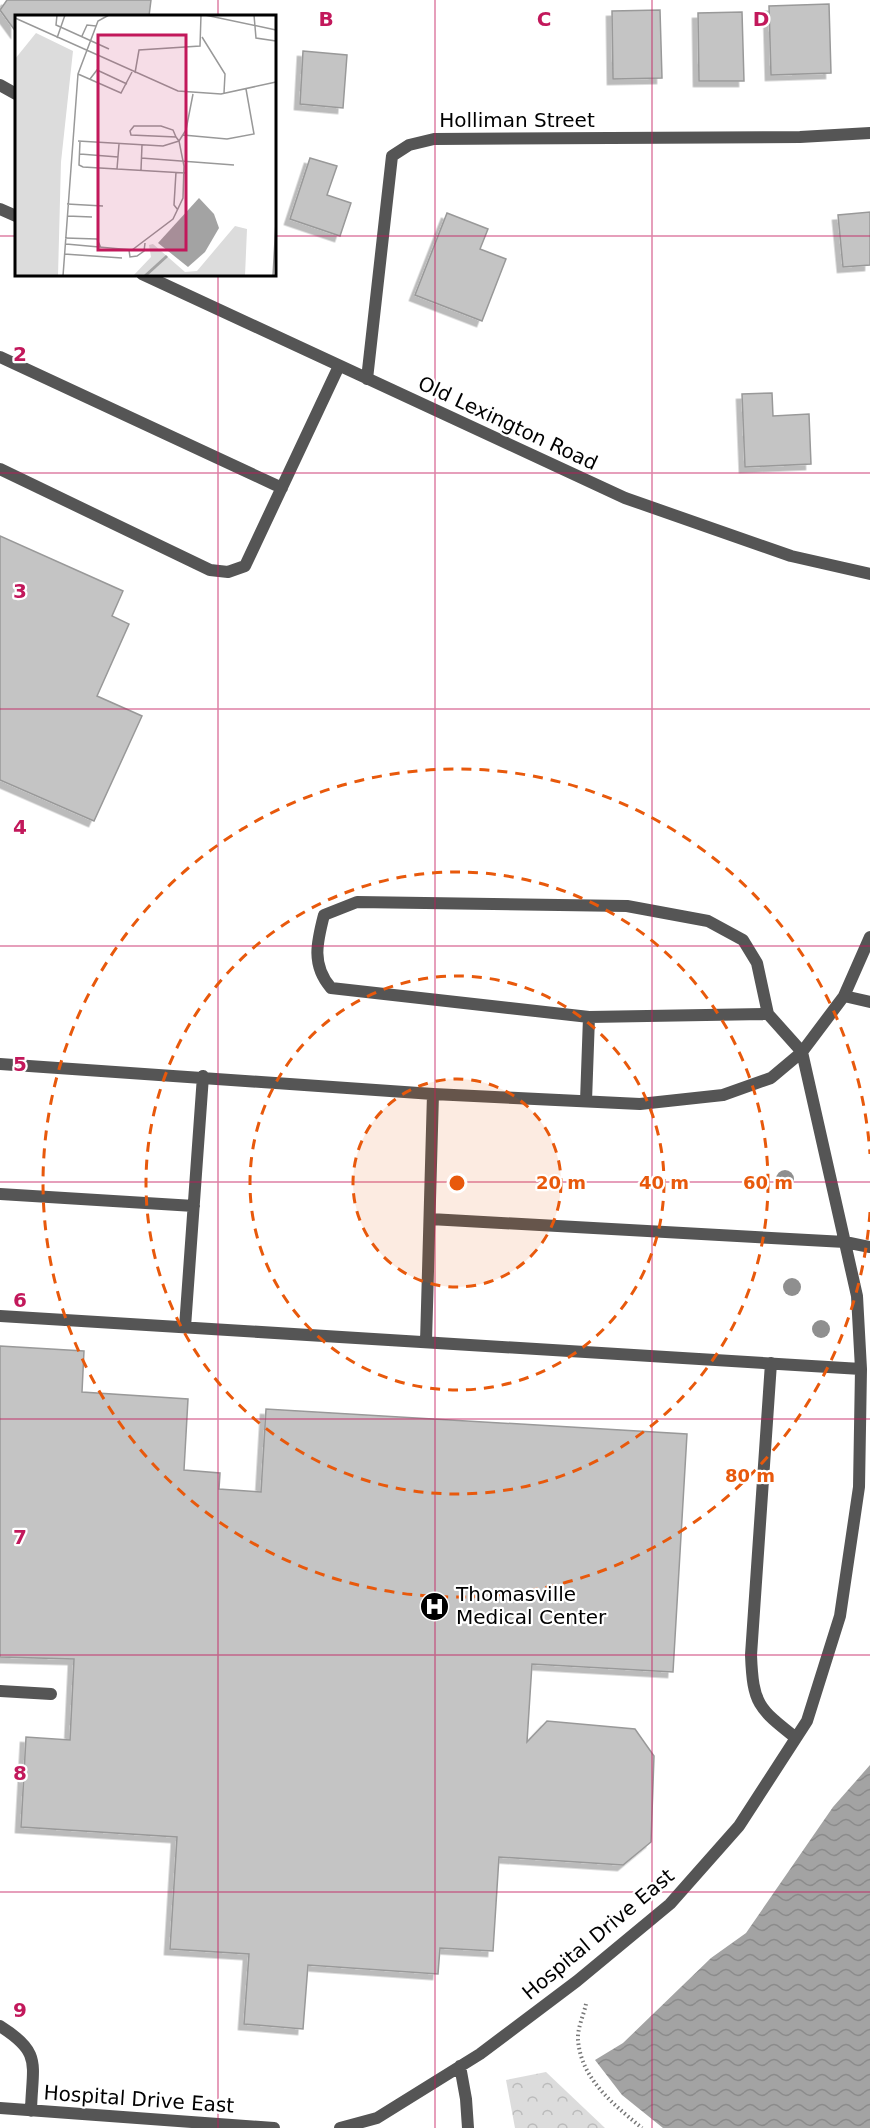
<svg xmlns="http://www.w3.org/2000/svg" width="870" height="2128" font-family="'DejaVu Sans',sans-serif">
<style>
.forest{fill:url(#forest-crowns)}
.water{fill:url(#water-waves)}
.building{fill:#c4c4c4;stroke:#999;stroke-width:1.5;filter:url(#shadow)}
.lines{fill:none;stroke-linecap:round;stroke-linejoin:round}
.path{stroke:#777;stroke-width:4;stroke-dasharray:1.5 3;stroke-linecap:butt}
.service{stroke:#555;stroke-width:12}
.minor{stroke:#555;stroke-width:12}
.tree{fill:#8f8f8f}
.grid{fill:none;stroke:#c2185b;stroke-width:1.5;stroke-opacity:0.55}
.ring{fill:none;stroke:#e8590c;stroke-width:3;stroke-dasharray:10 8}
.labels{text-anchor:middle;stroke-width:4.5;stroke-linejoin:round;paint-order:stroke}
.street-label{font-size:20px;fill:#000;stroke:#fff}
.poi-label{font-size:20px;fill:#000;stroke:#fff;text-anchor:start}
.inset-river{fill:none;stroke:#a3a3a3;stroke-width:3}
.inset-road{fill:none;stroke:#999;stroke-width:1.5}
.view{fill:#c2185b;fill-opacity:0.15;stroke:#c2185b;stroke-width:3}
.inset-edge{fill:none;stroke:#000;stroke-width:3}
.grid-label{font-size:20px;text-anchor:middle;font-weight:bold;fill:#c2185b;stroke:#fff;stroke-width:4.5;stroke-linejoin:round;paint-order:stroke}
.centre{fill:#e8590c;stroke:#fff;stroke-width:3}
.ring-label{font-size:18px;text-anchor:middle;font-weight:bold;fill:#e8590c;stroke:#fff;stroke-width:4.5;stroke-linejoin:round;paint-order:stroke}
</style>
<defs>
<pattern id="forest-crowns" width="20" height="18" patternUnits="userSpaceOnUse" patternTransform="scale(1.5)"><rect width="20" height="18" fill="#dcdcdc"/><path d="M2 6a3 3 0 1 1 6 0M12 15a3 3 0 1 1 6 0" fill="none" stroke="#bbb"/></pattern>
<pattern id="water-waves" width="16" height="10" patternUnits="userSpaceOnUse" patternTransform="scale(1.5)"><rect width="16" height="10" fill="#a3a3a3"/><path d="M0 5q4-4 8 0t8 0" fill="none" stroke="#8b8b8b"/></pattern>
<filter id="shadow"><feDropShadow dx="-5.5" dy="5.5" stdDeviation="0" flood-color="#0004"/></filter>
</defs>
<rect width="100%" height="100%" fill="#fff"/>
<!-- forest -->
<path class="forest" d="M546,2072L605,2128H515L506,2080Z"/>
<!-- water -->
<path class="water" d="M870,1765V2128H663L622,2095L595,2060L623,2043L711,1958L746,1933L833,1807Z"/>
<!-- building -->
<path class="building" d="M7,0H151L149,16H16V32L0,10Z
M829,4L831,73L771,75L769,6Z
M660,10L662,78L613,79L612,11Z
M742,12L744,81H699L698,13Z
M303,51L347,55L343,108L300,104Z
M310,158L337,166L327,195L351,203L340,236L290,219Z
M870,212V265L843,267L838,215Z
M447,213L488,229L480,249L506,259L482,321L415,295Z
M772,393L773,416L809,414L811,464L745,467L742,394Z
M0,536L123,591L112,616L129,624L97,696L142,716L94,821L0,780Z
M0,1346L84,1351L82,1392L188,1399L184,1470L220,1473L219,1489L261,1492L266,1409L687,1434L673,1672L532,1664L527,1742L547,1721L635,1729L654,1756L651,1842L623,1865L499,1857L493,1951L440,1948L438,1974L308,1965L303,2029L244,2024L249,1954L170,1949L177,1837L21,1827L26,1737L70,1740L74,1659L0,1657Z"/>
<g class="lines">
<!-- path -->
<path class="path" d="M586,2004C584,2014 577,2029 578,2040C581,2079 614,2105 642,2128"/>
<!-- service -->
<path class="service" d="M0,85L16,94
M0,357L282,488
M0,469L210,570L228,572L245,566L339,366
M844,996L870,1002
M0,1064L433,1094L640,1104L723,1095L771,1078L802,1052L768,1014L589,1017L331,988C311,965 317,942 324,915L357,902L627,906L708,921L743,940L757,963L768,1014
M586,1101L589,1017
M0,1194L194,1206
M430,1219L845,1242L870,1247
M0,1316L861,1369
M185,1327L203,1076
M426,1342L433,1094
M771,1363L751,1655C753,1704 758,1708 796,1738
M0,1691L51,1694
M0,2026C43,2053 32,2064 31,2111
M460,2066L466,2099L468,2128
M0,2108L274,2128
M340,2128L377,2118L480,2054L577,1981L670,1904L739,1826L807,1721L840,1616L859,1487L861,1369L857,1296L802,1052L844,996L870,937"/>
<!-- minor -->
<path class="minor" d="M0,209L16,216
M142,274L625,498L791,556L870,574
M367,379L392,156L409,145L434,139L800,137L870,133"/>
</g>
<!-- trees -->
<g class="tree">
<circle cx="785" cy="1179" r="9"/>
<circle cx="792" cy="1287" r="9"/>
<circle cx="821" cy="1329" r="9"/>
</g>
<!-- grid -->
<path class="grid" d="M218,0V16M435,0V2128M652,0V2128M0,236H16M274,236H870M218,274V2128M0,473H870M0,709H870M0,946H870M0,1182H870M0,1419H870M0,1655H870M0,1892H870"/>
<!-- distance rings -->
<circle cx="457" cy="1183" r="104" fill="#e8590c" fill-opacity=".12"/>
<g class="ring">
<circle cx="457" cy="1183" r="104"/>
<circle cx="457" cy="1183" r="207"/>
<circle cx="457" cy="1183" r="311"/>
<path d="M870 1212A414 414 0 1 1 870 1154"/>
</g>
<!-- icons -->
<defs>
<symbol id="hospital-disc" viewBox="-11 -11 22 22"><circle r="9.5" fill="#000" stroke="#fff"/><path d="M-5-5h3v3.5h4V-5h3V5h-3V1.5h-4V5h-3Z" fill="#fff"/></symbol>
</defs>
<g fill-rule="evenodd">
<use href="#hospital-disc" x="418" y="1590" width="33" height="33"/>
</g>
<g class="labels">
<!-- street labels -->
<g class="street-label">
<text x="517" y="127">Holliman Street</text>
<text transform="translate(508 423) rotate(25)" y="7">Old Lexington Road</text>
<text transform="translate(598 1934) rotate(-40)" y="7">Hospital Drive East</text>
<text transform="translate(139 2099) rotate(4)" y="7">Hospital Drive East</text>
</g>
<!-- poi labels -->
<g class="poi-label">
<text x="456" y="1601">Thomasville<tspan x="456" dy="23">Medical Center</tspan></text>
</g>
</g>
<!-- overview -->
<g transform="translate(15 15)">
<rect width="261" height="261" fill="#fff"/>
<path d="M21,18L58,36L46,147L43,261H0V44ZM220,211L232,214L230,261H118L136,242L134,230L138,229L170,257L182,256Z" fill="#dcdcdc"/>
<path d="M184,183L199,199L204,213L190,237L173,252L143,228Z" fill="#a3a3a3"/>
<path class="inset-river" d="M130,261L152,241"/>
<path class="inset-road" d="M42,0L41,10L94,34M190,0L261,15M239,0L241,23L261,26M0,3L163,76L206,79L261,67M67,21L72,10L81,11M187,22L210,59L209,78M42,23L50,0M120,58L124,35L185,31L186,0M63,59L106,78L117,57M75,64L82,55L112,69M168,120L212,124L239,119L231,74M161,122L158,115L146,111H119L115,116L116,120L161,122L164,126M63,126L148,131L164,126M65,126L64,150L68,152L170,158M65,139L103,142M126,143L219,150M102,154L104,129M126,155L127,130M161,157L159,190L163,195M52,189L88,191M52,201L77,202M50,223L82,224L86,233M51,229L117,235L158,204L168,183L169,151L164,126L171,115L178,79M114,235L115,242L122,241L129,236L130,228M49,239L107,243M48,261L63,59L83,6L94,0M258,261L261,207"/>
<path class="view" d="M83,20H171V235H83Z"/>
<rect width="261" height="261" class="inset-edge"/>
</g>
<g class="grid-label">
<text x="326" y="26">B</text>
<text x="544" y="26">C</text>
<text x="761" y="26">D</text>
<text x="20" y="361">2</text>
<text x="20" y="598">3</text>
<text x="20" y="834">4</text>
<text x="20" y="1071">5</text>
<text x="20" y="1307">6</text>
<text x="20" y="1544">7</text>
<text x="20" y="1780">8</text>
<text x="20" y="2017">9</text>
</g>
<circle cx="457" cy="1183" r="9" class="centre"/>
<g class="ring-label">
<text x="561" y="1189">20 m</text>
<text x="664" y="1189">40 m</text>
<text x="768" y="1189">60 m</text>
<text x="750" y="1482">80 m</text>
</g>
</svg>
